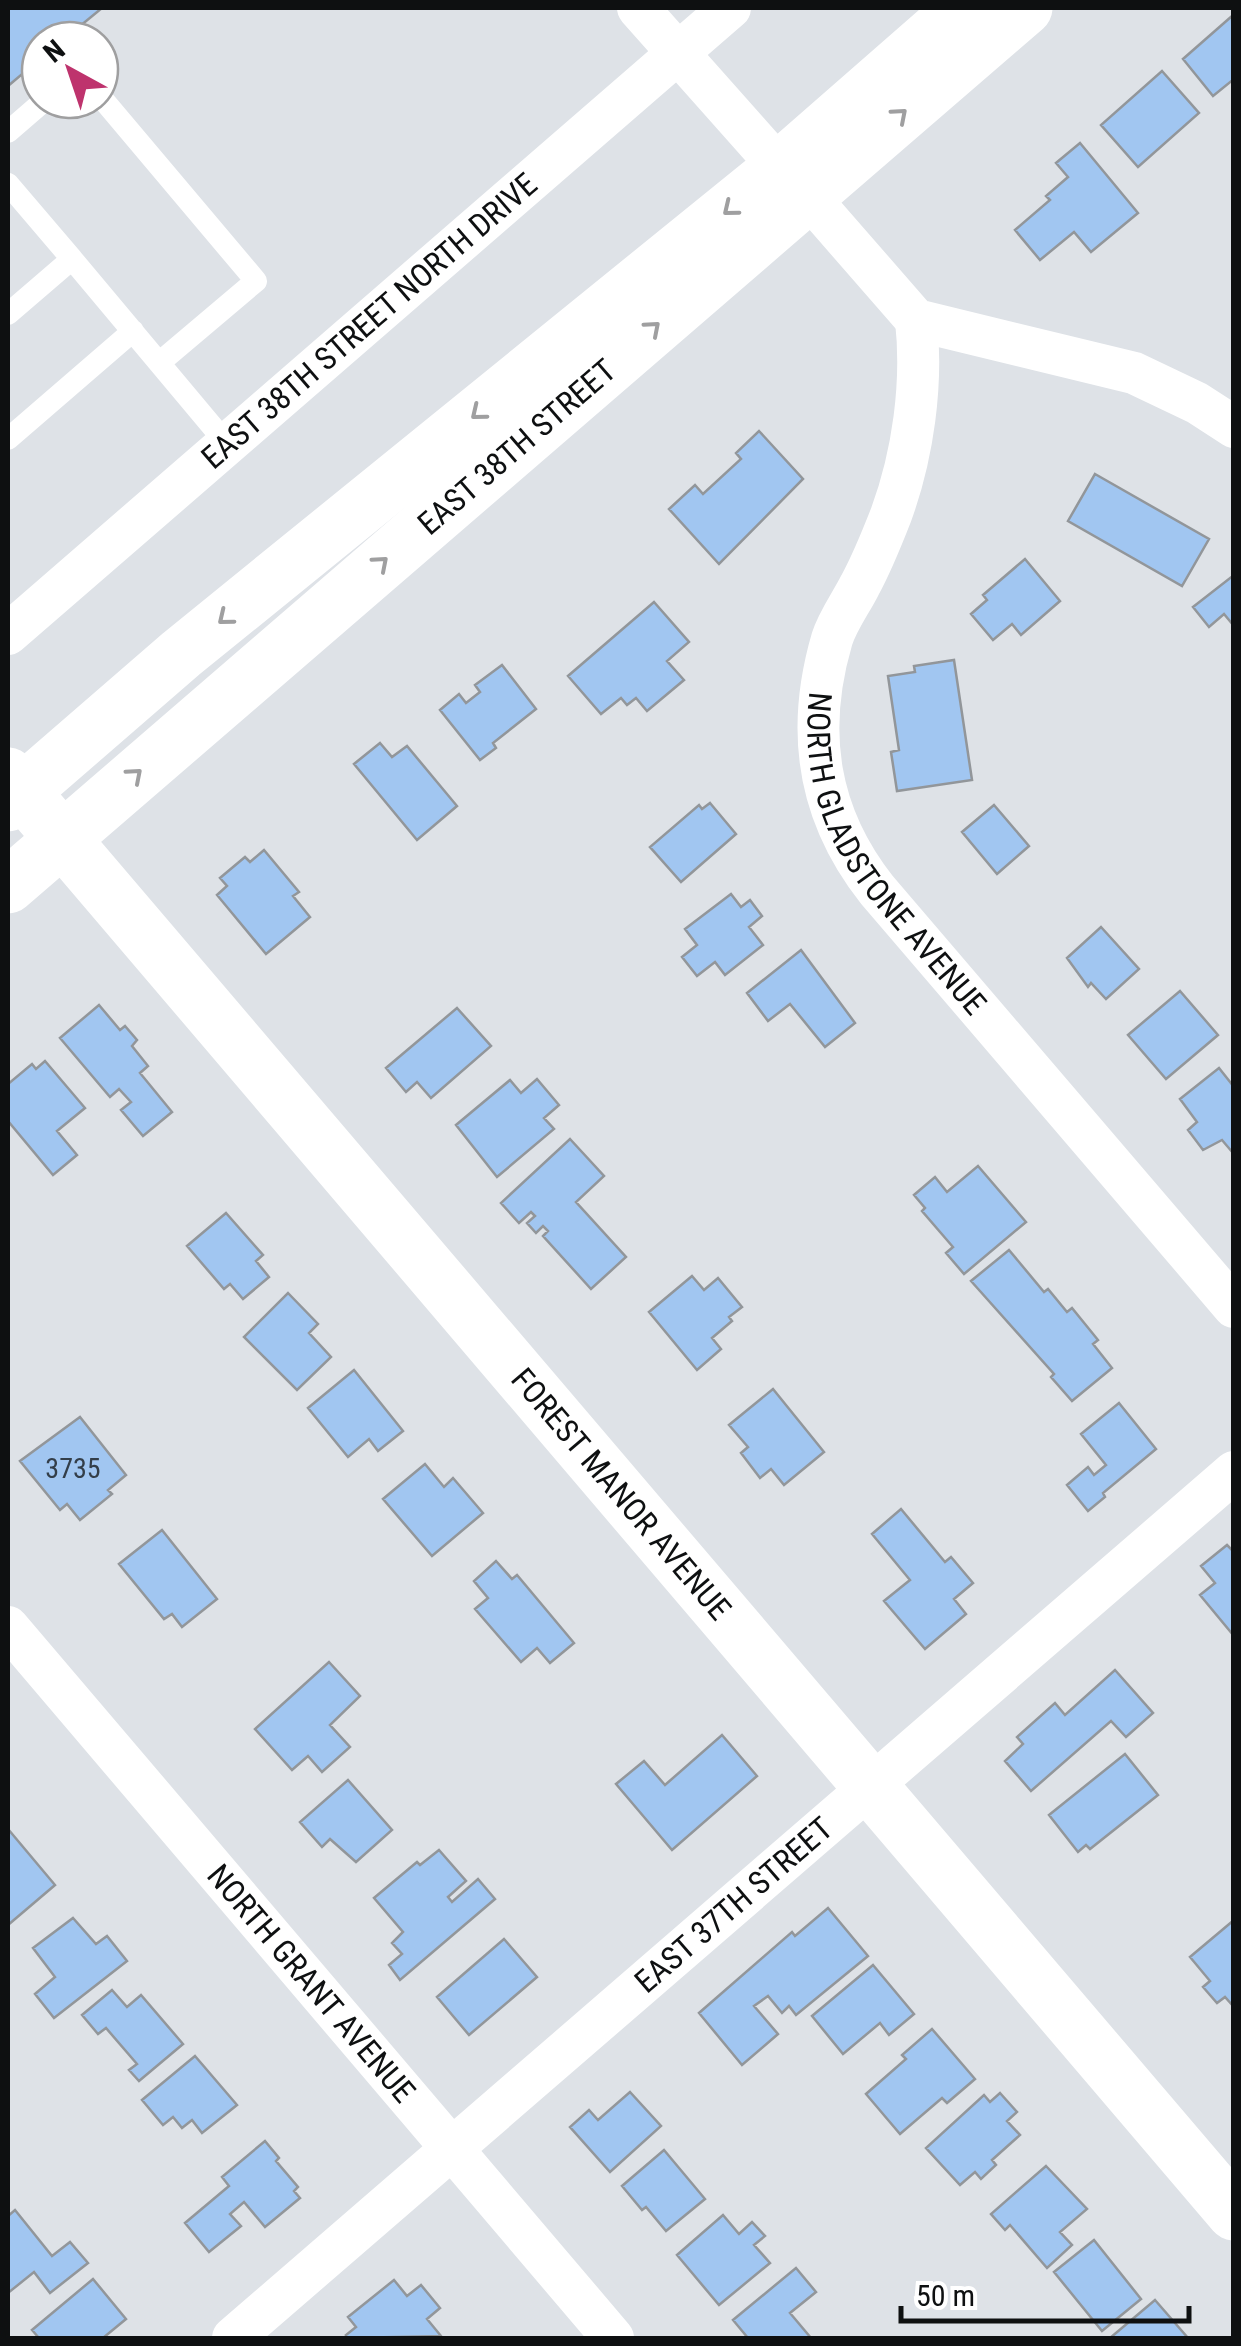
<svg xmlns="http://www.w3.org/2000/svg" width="1241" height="2346" font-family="'Roboto Condensed',sans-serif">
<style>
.building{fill:#a1c6f1;stroke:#92969a;stroke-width:2.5}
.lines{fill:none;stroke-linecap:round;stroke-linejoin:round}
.lane{stroke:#fff;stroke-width:22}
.street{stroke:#fff;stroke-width:42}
.secondary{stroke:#fff;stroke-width:55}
.primary{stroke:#fff;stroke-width:55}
.oneway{stroke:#9f9fa0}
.labels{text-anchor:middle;stroke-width:9;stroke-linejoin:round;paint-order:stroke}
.number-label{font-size:28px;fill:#333e49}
.street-label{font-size:32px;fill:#0e1011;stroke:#fff}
</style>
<rect width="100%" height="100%" fill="#dee2e7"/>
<!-- building -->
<path class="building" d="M8,8H102L63,40H40V59L8,86Z
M1232,16L1234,79L1213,96L1183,59Z
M1162,71L1199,113L1138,167L1101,125Z
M1080,143L1138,213L1091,252L1074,232L1040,260L1015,230L1050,200L1046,196L1068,177L1056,163Z
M759,431L803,479L719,564L669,509L695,485L703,494L741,459L736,453Z
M1095,474L1209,539L1182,586L1068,521Z
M1025,559L1060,601L1021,635L1012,624L993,640L971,614L987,600L983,595Z
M1234,575V626L1224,614L1209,627L1193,607Z
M654,602L689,642L667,661L684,680L647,711L636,698L627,705L621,698L601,714L568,676Z
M954,660L972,780L897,791L891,752L899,750L888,676L915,672L914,666Z
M502,665L536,709L493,743L496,748L480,760L440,710L459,694L466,703L480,692L475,685Z
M380,743L392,757L407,746L457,806L417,840L354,764Z
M710,803L736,834L681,882L650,847L699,805L702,809Z
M994,805L1029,846L997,874L962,832Z
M264,850L299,892L293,896L310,917L266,954L217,895L227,886L220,878L245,857L250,862Z
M731,894L741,907L750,900L762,916L749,927L763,945L725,975L715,962L697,976L682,957L697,945L685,929Z
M1101,927L1139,969L1106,999L1091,983L1088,987L1067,958Z
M801,950L855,1023L825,1047L790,1004L768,1021L747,993Z
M1180,991L1218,1035L1166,1079L1128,1035Z
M99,1005L120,1030L125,1026L137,1040L132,1046L148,1066L140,1073L172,1112L143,1136L121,1110L131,1102L119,1089L110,1097L60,1038Z
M457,1008L491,1046L431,1098L417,1082L406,1092L386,1068Z
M45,1061L85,1108L57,1131L77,1155L53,1175L8,1121V1084L32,1064L36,1069Z
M1219,1068L1234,1087L1233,1153L1222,1140L1203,1150L1188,1130L1197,1122L1180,1099Z
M537,1079L559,1105L544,1118L554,1129L497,1177L456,1125L510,1080L521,1093Z
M570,1139L604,1176L576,1202L626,1257L591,1289L543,1236L548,1231L543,1226L536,1233L527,1223L535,1216L531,1212L519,1223L501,1203Z
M978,1166L1026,1222L964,1274L946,1253L953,1247L922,1211L925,1208L914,1195L935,1177L947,1192Z
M226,1213L263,1255L256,1261L269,1277L243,1299L230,1284L224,1289L187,1246Z
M1009,1250L1044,1292L1048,1289L1067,1312L1072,1308L1098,1340L1093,1344L1112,1368L1072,1401L1051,1377L1054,1374L971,1281Z
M692,1276L704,1290L718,1278L742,1307L729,1317L732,1321L712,1338L721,1349L697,1370L649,1312Z
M288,1293L318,1324L309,1333L331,1357L297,1390L244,1337Z
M354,1370L403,1431L378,1451L369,1439L348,1457L308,1408Z
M773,1389L824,1452L784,1485L771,1469L760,1478L741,1453L748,1447L729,1425Z
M1119,1403L1156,1449L1103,1493L1105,1497L1088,1511L1067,1485L1088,1467L1094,1475L1106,1465L1081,1434Z
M80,1417L126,1475L108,1490L112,1494L80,1520L67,1504L60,1510L20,1461Z
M425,1464L444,1487L453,1478L483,1513L432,1556L383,1499Z
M901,1509L945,1562L951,1557L973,1583L954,1599L966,1614L925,1649L884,1601L910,1580L872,1534Z
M162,1530L217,1599L182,1627L172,1614L164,1619L119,1564Z
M1227,1545L1234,1552V1636L1200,1595L1215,1583L1201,1566Z
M496,1561L512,1579L517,1575L574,1643L550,1663L537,1648L521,1662L475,1609L488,1598L474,1581Z
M329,1662L360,1696L330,1725L350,1747L322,1772L308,1756L292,1770L255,1729Z
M1115,1670L1153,1713L1126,1737L1111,1721L1031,1791L1005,1761L1023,1744L1017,1737L1055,1703L1065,1715Z
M722,1735L757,1776L672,1850L616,1784L644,1761L665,1785Z
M1125,1754L1158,1795L1090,1849L1086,1845L1078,1852L1049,1815Z
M348,1780L392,1830L356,1862L330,1839L322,1847L300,1822Z
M8,1829L55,1885L8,1925Z
M439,1850L466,1881L448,1897L452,1902L478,1879L495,1899L400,1980L389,1965L402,1954L392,1943L403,1932L374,1898L417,1862L420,1865Z
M828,1908L868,1956L796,2015L789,2006L782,2013L768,1996L754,2006L778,2034L742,2065L699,2013L792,1932L795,1936Z
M73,1918L96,1944L107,1936L127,1961L54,2018L35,1994L55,1977L33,1948Z
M1234,1920V2007L1225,1997L1217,2003L1203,1987L1210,1981L1190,1957Z
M504,1939L537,1977L469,2035L437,1997Z
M873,1965L914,2014L889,2035L880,2023L843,2054L812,2016Z
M112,1990L127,2007L141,1995L183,2044L139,2081L129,2070L137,2064L106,2028L98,2034L82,2015Z
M932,2029L975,2079L947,2103L942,2098L900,2134L866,2094L906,2059L902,2055Z
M195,2056L237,2105L202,2133L192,2120L182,2128L173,2117L163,2125L142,2100Z
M630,2092L661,2126L610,2172L570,2127L589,2110L598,2120Z
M1000,2093L1017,2112L1007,2121L1020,2135L992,2160L996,2165L981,2179L975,2172L960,2185L926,2148L984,2095L990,2102Z
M265,2141L279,2158L276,2161L298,2187L294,2191L300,2198L265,2227L244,2202L230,2214L241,2226L209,2252L185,2223L229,2186L222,2177Z
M664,2150L705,2199L666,2231L646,2207L642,2210L622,2186Z
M1046,2166L1087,2209L1060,2232L1072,2245L1047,2268L1010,2225L1005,2230L991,2214Z
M15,2210L52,2256L70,2242L88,2263L50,2293L34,2272L8,2293V2216Z
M723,2215L739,2234L752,2222L765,2236L754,2245L770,2263L719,2305L677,2255Z
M1094,2240L1141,2299L1102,2331L1054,2272Z
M796,2268L816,2292L790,2313L811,2338H748L733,2320Z
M93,2279L126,2319L103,2338H39L32,2330Z
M394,2280L407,2296L421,2285L440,2308L427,2319L441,2336L349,2338L346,2335L356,2327L348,2317Z
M1155,2300L1188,2338H1110Z"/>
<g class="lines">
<!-- lane -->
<path class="lane" d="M100,96L256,281L159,363
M8,132L45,100
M8,184L72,259
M8,314L72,259L227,444
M8,439L133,331"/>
<!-- street -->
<g class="street">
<path d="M638,8L780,168"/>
<path d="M807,195L916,320L1134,373L1197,403L1234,427"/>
<path id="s1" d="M916,320C923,384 913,455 891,515C882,538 872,563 860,585C851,603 838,620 832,639C805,731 817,814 877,890L1234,1307"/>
<path id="s2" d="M8,634L730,8"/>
<path id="s3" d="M8,1627L613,2338"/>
<path id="s4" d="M233,2338L1234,1472"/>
</g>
<!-- secondary -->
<path class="secondary" id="s5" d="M8,775L1234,2213"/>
<!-- primary -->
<g class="primary">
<path d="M8,804L181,654L780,168L963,8"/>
<path id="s6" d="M8,886L1025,8"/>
</g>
</g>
<!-- one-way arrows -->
<defs><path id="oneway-chevron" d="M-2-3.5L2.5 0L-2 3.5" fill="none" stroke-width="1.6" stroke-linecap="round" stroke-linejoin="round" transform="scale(2.5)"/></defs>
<g class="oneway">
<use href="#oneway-chevron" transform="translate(900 115) rotate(-41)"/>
<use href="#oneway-chevron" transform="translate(730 209) rotate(141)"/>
<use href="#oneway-chevron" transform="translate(653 328) rotate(-41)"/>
<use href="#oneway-chevron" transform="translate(478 413) rotate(141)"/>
<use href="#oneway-chevron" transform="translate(381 563) rotate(-41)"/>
<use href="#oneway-chevron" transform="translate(225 618) rotate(141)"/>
<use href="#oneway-chevron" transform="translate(135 775) rotate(-41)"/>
</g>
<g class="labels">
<!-- number labels -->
<g class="number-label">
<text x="73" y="1478">3735</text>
</g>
<!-- street labels -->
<g class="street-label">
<text dy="11" stroke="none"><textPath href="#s2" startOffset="478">EAST 38TH STREET NORTH DRIVE</textPath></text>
<text dy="11" stroke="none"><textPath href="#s6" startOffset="672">EAST 38TH STREET</textPath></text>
<text dy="11" stroke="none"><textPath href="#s1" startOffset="575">NORTH GLADSTONE AVENUE</textPath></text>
<text dy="11" stroke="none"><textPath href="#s5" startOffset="945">FOREST MANOR AVENUE</textPath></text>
<text dy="11" stroke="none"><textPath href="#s4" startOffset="662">EAST 37TH STREET</textPath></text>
<text dy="11" stroke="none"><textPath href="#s3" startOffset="468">NORTH GRANT AVENUE</textPath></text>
</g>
</g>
<!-- border -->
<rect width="1241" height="2346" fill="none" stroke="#0e1011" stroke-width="20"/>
<!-- north arrow -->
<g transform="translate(70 70) rotate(320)"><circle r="48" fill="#ffffff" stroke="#9f9fa0" stroke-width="2.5"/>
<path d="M0-8L18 38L0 25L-18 38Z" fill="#be336d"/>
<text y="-15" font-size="28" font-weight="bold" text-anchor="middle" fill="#0e1011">N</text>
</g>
<!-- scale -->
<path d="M901 2306v15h288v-15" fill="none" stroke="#0e1011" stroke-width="5"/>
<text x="916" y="2306" font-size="30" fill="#0e1011" stroke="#ffffff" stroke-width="8" paint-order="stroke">50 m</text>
</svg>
